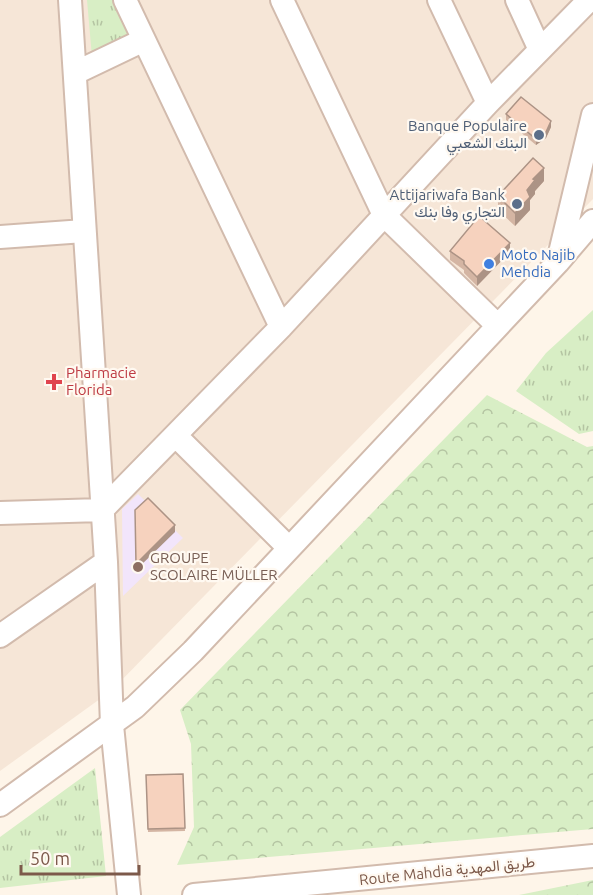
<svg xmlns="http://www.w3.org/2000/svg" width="593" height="895" font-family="Ubuntu,Vazirmatn,sans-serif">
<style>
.residential{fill:#f6e6d7}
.education{fill:#f2e5fb}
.grass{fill:url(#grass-tufts)}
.forest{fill:url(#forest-crowns)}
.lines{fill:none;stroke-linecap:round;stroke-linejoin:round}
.minor-casing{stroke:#d2bbad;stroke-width:26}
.minor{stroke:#fff;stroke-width:22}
.wall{fill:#d4b5a3}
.shaded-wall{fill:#ac9385}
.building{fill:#f6d2be;stroke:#ac9385;stroke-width:1.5}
.service-dot{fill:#5c6f8a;stroke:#fff9f1;stroke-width:2}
.shop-dot{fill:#3f7fe0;stroke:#fff9f1;stroke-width:2}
.health-dot{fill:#e0444e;stroke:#fff9f1;stroke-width:2}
.education-dot{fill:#8d6e63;stroke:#fff9f1;stroke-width:2}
.labels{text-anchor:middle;stroke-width:4.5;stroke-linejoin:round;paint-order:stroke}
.service-label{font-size:15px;fill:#4e5e75;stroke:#fff9f1;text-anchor:end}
.shop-label{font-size:15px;fill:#366cbe;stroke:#fff9f1;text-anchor:start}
.health-label{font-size:15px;fill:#be3a42;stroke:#fff9f1;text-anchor:start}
.education-label{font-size:15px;fill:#785e54;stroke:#fff9f1;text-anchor:start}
.street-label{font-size:15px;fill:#7c594a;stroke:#fff9f1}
</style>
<defs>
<pattern id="grass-tufts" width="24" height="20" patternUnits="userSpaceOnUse" patternTransform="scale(1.5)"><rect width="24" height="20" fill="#d8eec5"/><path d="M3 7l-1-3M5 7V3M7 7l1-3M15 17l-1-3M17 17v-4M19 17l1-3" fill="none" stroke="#b4c4a2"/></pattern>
<pattern id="forest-crowns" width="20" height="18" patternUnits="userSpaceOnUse" patternTransform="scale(1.5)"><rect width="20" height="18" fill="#d8eec5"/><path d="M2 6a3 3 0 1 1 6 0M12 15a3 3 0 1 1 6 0" fill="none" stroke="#b4c4a2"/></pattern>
</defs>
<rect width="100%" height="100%" fill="#fef5e9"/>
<!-- residential -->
<path class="residential" d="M0,0H593V199L111,691L0,771Z"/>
<!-- education -->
<path class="education" d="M138,494L183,538L123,596L122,509Z"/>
<!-- grass -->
<path class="grass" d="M87,0H112L131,37L92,57Z
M593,310V431L579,434L516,391L546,353Z
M95,768L106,876L0,888V837Z"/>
<!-- forest -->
<path class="forest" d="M487,395L587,447L593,446V829L177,865L194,827L191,744L180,710Z
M593,880V895H519Z"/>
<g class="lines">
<defs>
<path id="minor" d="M70,0L106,562L112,725L129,895
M125,0L281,327
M282,0L384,215L497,325
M439,0L488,103
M517,0L540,50
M75,73L144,40
M0,237L84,231
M559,257L593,115
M176,436L289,548
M0,513L102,510L281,327L488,103L589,0
M0,636L106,562
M0,805L135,707L193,651L558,262L593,221
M194,895L593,856"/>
</defs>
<!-- minor casing -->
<use href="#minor" class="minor-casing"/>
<!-- minor -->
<use href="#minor" class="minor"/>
</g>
<!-- wall -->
<path class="wall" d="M506,114L551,127L546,138L536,145L506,120Z
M544,181L535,191V194L530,200V210L515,226L498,210V196Z
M450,251L510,252L477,286L464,273V270L450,260Z
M183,774L185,831L148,832L146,775Z"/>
<!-- shaded-wall -->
<path class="shaded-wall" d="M551,121V127L546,138L536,145V139Z
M544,168V181L535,191V194L530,200V210L515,226V213L533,179Z
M510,243V252L477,286V277Z
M175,525V532L136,570V564Z"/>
<!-- building -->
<path class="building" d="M521,97L551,121L546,132L536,139L506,114Z
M533,158L544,168L533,179L535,180L527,190L530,197L515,213L498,196Z
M479,216L510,243L477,277L464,264V261L450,251Z
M148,498L175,525L136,564L135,510Z
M183,774L185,828L148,829L146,775Z"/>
<!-- markers -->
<g class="service-dot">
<circle cx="539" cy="135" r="6"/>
<circle cx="517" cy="204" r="6"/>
</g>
<circle class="shop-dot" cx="489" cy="264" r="6"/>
<path class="health-dot" d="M51 373h6v6h6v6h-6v6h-6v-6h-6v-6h6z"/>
<circle class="education-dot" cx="138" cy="567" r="6"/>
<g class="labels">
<!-- service labels -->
<g class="service-label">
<text x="527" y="131">Banque Populaire<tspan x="527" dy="17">البنك الشعبي</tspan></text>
<text x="505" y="200">Attijariwafa Bank<tspan x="505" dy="17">التجاري وفا بنك</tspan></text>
</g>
<!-- shop labels -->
<g class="shop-label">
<text x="501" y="260">Moto Najib<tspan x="501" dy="17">Mehdia</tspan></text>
</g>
<!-- health labels -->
<g class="health-label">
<text x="66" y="378">Pharmacie<tspan x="66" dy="17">Florida</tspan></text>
</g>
<!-- education labels -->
<g class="education-label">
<text x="150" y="563">GROUPE<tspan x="150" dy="17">SCOLAIRE MÜLLER</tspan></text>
</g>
<!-- street labels -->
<g class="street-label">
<text transform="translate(447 871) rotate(-6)" y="5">Route Mahdia طريق المهدية</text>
</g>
</g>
<!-- scale -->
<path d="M21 865v9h118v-9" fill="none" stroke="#7c594a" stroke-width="3"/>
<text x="30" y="865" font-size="18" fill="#7c594a" stroke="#fff9f1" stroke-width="4.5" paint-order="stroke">50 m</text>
</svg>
